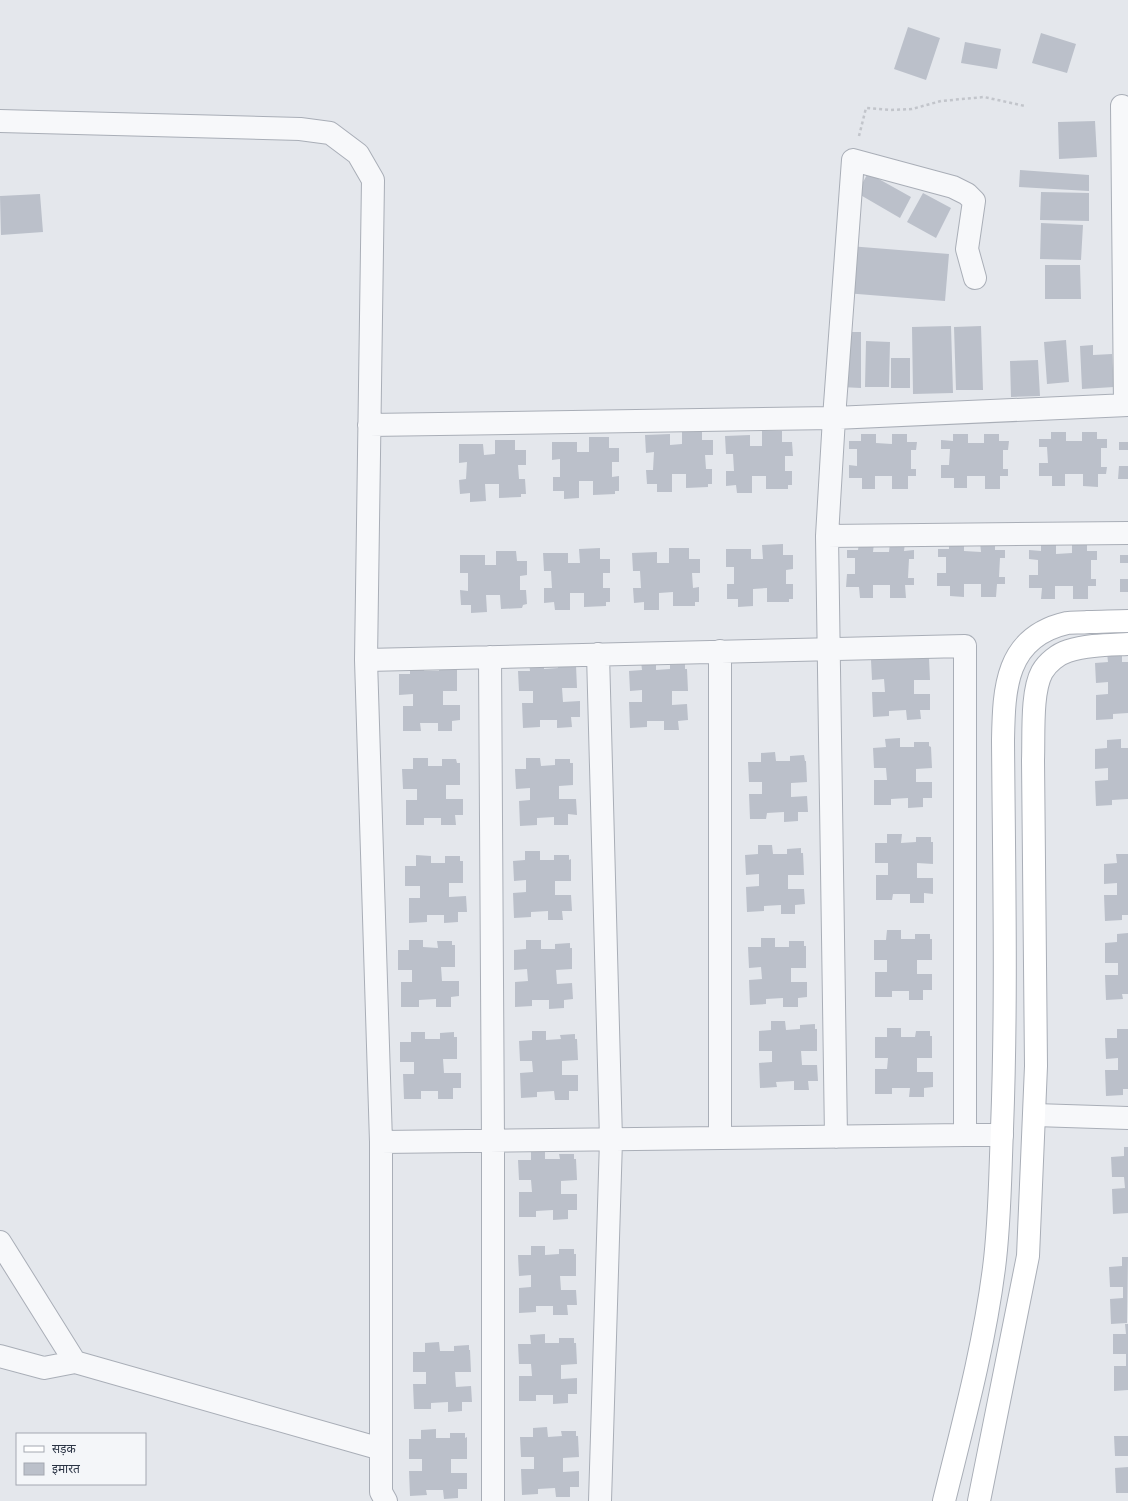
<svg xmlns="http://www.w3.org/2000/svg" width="1128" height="1501" font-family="'DM Sans','Noto Sans Devanagari',sans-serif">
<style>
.building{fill:#bbc0ca}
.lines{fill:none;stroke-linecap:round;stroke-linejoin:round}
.street-casing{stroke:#a9aeb7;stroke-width:24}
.secondary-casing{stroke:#a9aeb7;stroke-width:24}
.path{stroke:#c2c5cb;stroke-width:2.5;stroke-dasharray:3 3;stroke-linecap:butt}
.street{stroke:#f7f8fa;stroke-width:22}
.secondary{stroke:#fff;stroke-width:22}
</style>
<rect width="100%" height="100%" fill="#e4e7ec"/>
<!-- building -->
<path class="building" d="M908,27L940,38L926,80L894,69Z
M1041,33L1076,44L1067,73L1032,63Z
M965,42L1001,49L997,69L961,63Z
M1095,121L1097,157L1059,159L1058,122Z
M1020,170L1089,175V191L1019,187Z
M868,173L911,197L900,218L857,193Z
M1041,192L1089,193V221L1040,220Z
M923,193L951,208L936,238L907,222Z
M40,194L43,232L1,235L0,196Z
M1041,223L1083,225L1081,260L1040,259Z
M849,246L949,254L945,301L845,293Z
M1045,265H1080L1081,299H1045Z
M951,326L953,393L913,394L912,327Z
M981,326L983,390H956L954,327Z
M841,332H861V388L841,387Z
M1066,340L1069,382L1047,384L1044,342Z
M866,341L890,342L889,387H865Z
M1093,345V355L1112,354L1114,387L1082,389L1080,346Z
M891,358H910V388H891Z
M1038,360L1040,396L1011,397L1010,361Z
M682,430H702V440H713V455H705L706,469H712V484H708V487L686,488V474H672V492H657V484H647L646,470H653L654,452L646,453L645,435L670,434V445L682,444Z
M762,431H782V442H792L793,456H785V471H792V485H788V489H766V476H752V493H737L736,485L726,486V471H734L733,454H726L725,436L750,435V446H762Z
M1051,432H1066V441H1082V432H1097V439H1107V448H1101V467H1107L1106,474H1098V487L1083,486V474H1065V486H1052V476H1039V463H1048L1047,447H1039V439H1051Z
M861,434H876V443L892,444V434H907V442H917L916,450H911V469H916V476H908V489H892V476H875V489H862V478H849V465L857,466V449H849V441H861Z
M953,434H968V443H984V434H999V441H1009L1008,450H1003V469H1008V476H1000V489H985V476H967V488H954V478H941V465H949L950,449H941V440L953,441Z
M589,437H609V448H619V462H612V477L619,476V491H615V494L593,495V481H579V498L564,499V491H553V477H560V459L552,460V442H577V452H589Z
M495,440H515V450H526V465H518L519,479H525L526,494H521V497L499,498V484H485L486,501L470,502V493L460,494L459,480L466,479L467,462L459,463V444H483L484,455L495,454Z
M1119,442H1128V450H1119Z
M1119,466H1128V479H1118Z
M949,542H964V551L981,552L980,542H995V550H1005V558H1000L999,577H1005V584H997L996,597H981V584H964V597L950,596V586H937V573H946V557H938V549H949Z
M859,543H874L873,552H889L890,543H905L904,551L914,550V559H909L908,578H914V585H905L906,598H890V585H873V598H860L859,587H846L847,574H855V558H847V550H858Z
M783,544V555H793V569L786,570V584H793V599H789V602H767V588L753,589V606L738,607V599H727V584H734V567H726V549H751V559H763L762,545Z
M1041,544H1056V554L1072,553V544H1087V551H1097V560H1091V579H1096V586H1088V599H1073V586H1055V599H1041L1042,588H1029V575H1038V560L1029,559V550L1041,551Z
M600,548V559H610V573H603V588H610V602H606V606L584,607V593H570V610H555L554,602L544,603V588H552L551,571H544L543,553H568V563H580L579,549Z
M669,548H689V559H700V573H692L693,588L699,587V602H695V606H673V592L659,593V610H644V602L634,603L633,588H641L640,571H633L632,553L657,552V563H669Z
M496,551H516L517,561H527V575L520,576V590H526L527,604L523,605L522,608L501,609L500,595H486L487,612L471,613V605H461L460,590L468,591V573H460V555H485V565H496Z
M1120,555H1128V563H1120Z
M1120,579H1128V592H1120Z
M898,650V659H913L912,654L927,653V658H929L930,680H914V694H930V710H920L921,719L907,720L906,710L889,711V716L873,717L872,692H885L884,679L872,680L871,660L884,659L883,651Z
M1107,653H1122V662H1128V713L1113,714V719L1096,720V695L1108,694V682L1096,683L1095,663L1108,662Z
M529,661H544V669L558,668V662L576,665L577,688H562L563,702L580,701V717H571L572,727L557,728V720H540V727L523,728L522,703H533V691H519L518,671H530Z
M641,661H656V670L670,669V665L685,664V669H687L688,691H672V705L687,704L688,720L678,721L679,730H664V721H647V727L630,728L629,702H642V690L630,691L629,671L642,670Z
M410,664H425L424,671H439V665L457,669V691H443V705H460V720L452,721V731H438V723H420L421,731H403V706H413V694L399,695V674H410Z
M900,738V747H914V742H929V746L931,747L932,768L916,769V782H932V798H923V807L908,808V798L891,799V805H874V780H887L886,768H874L873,748L886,747L885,739Z
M1121,739V748H1128V799L1112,800V805L1096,806L1095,781L1108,780V768L1095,769V749L1107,748V740Z
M775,752L776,761H790V756L804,755L805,761H806L807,782L791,783V797L807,796L808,812H798V821L784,822V812L767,813L766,819H750L749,794H762V782H749L748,762H761V753Z
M413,758H428V766H442V759H456L457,763H460V785H446V799H463V815H455L456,825H441V818H424V825H406V800H417V789H403L402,769H413Z
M526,758H540L541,766L555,765V759H570V763H573V785L559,786V799H576L577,815L568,814V825H554V817L537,818V825L520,826L519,801L530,800V788L516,789L515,769H526Z
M887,834H902L901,843L916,842V837H931V842H933V864L917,863V878H933V894L924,893V903H910V894H893L892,900H876V875H888V863H875V843H887Z
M758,845H772L773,854H787V849L801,848V853H803L804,875H788V889H804L805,904L795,905V914H781V905L764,906V911L747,912L746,887L759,886V874L746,875L745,855L758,854Z
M525,851H540V860H554V855H569V860L571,859V881H555V895H571L572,911H562L563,920H548V911L531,912V917L514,918L513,893L526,892V880L514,881L513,861L525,860Z
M1116,854H1128V915H1122V920L1105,921L1104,895H1117V883L1104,884V864L1117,863Z
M416,855L431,856V863H445V856H460V861H463V883H449V897L466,896L467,912H458V922L444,923V915H427V922L409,923V898H420V886H405V866H416Z
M887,930H901V939H915V934H930V939H932V960H917V974H932V990H923V1000H909V991H892V997H875V972H887V960H874V940H886Z
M1128,933V994H1122L1123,999L1106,1000L1105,975H1118V963H1105V943L1117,942V934Z
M761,938H775V947H789V941H804V946H806V968H791V982H807V997L798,998V1007H783V998L766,999V1004L750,1005L749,980L762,979L761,967L749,968L748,947H761Z
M409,940H423V947L438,948L437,941H452V945H455V967H441L442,981H459V996L451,997V1007H436V999L419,1000V1007H401V982H412V970H398V950H409Z
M526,940H541V949H555V944L570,943V948H572V969L556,970L557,984L572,983L573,999L564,1000V1008L549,1009V1000H532V1006L515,1007V982L528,981L527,969L514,970V950L526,949Z
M771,1021H785L786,1030L800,1029V1025L815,1024V1029H817V1051H801L802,1065H817L818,1081H808L809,1090H794V1081L776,1082L777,1087L760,1088L759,1063L772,1062V1051H759V1031L771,1030Z
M887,1028H901V1037H915L916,1031H930V1036H932V1058H917V1072H933V1087L924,1088V1097H909L910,1088H892V1094H875V1069H887L888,1058H875V1037H887Z
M1117,1029H1128V1089H1123V1095L1106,1096L1105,1070H1118V1058L1106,1059L1105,1038H1117Z
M532,1031H546V1040L561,1039L560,1035L575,1034V1039H577L578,1060L562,1061V1075H578V1091H569V1100H555L554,1091L537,1092V1097L521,1098L520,1073L533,1072L532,1061H520L519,1041L532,1040Z
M411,1032H425V1039H440V1033L454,1032V1037H457V1059H443L444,1073H461V1088H453V1099H438V1091H421V1099H404L403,1074H414V1062H400V1042H411Z
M1124,1147H1128V1213L1113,1214L1112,1189L1125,1188L1124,1177H1112L1111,1157L1124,1156Z
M545,1150V1159H560L559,1154H574V1159H576L577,1180L561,1181V1194H577V1210H568V1219L553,1220V1210L536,1211V1217H519V1192H532L531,1180H519L518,1160H531V1151Z
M531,1246H545V1255L559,1254V1249H574V1254H576V1276H560L561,1290H576L577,1305H567L568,1315H553V1306H536V1312L519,1313V1288L531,1287V1275L519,1276L518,1255H531Z
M1122,1257H1128L1127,1323L1111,1324L1110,1299L1123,1298V1287H1110L1109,1267L1122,1266Z
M1125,1324H1128V1390L1114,1391V1366H1126V1354H1113V1334H1126Z
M545,1334V1343H559V1338H574V1343H576L577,1364L561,1365V1379L577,1378V1394H568V1403L553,1404V1395H536V1401H519V1376H532L531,1364H519L518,1344H531L530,1335Z
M439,1342L440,1351H454V1346L469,1345V1350H470L471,1372H455L456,1387L471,1386L472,1402H462V1411L448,1412V1402L431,1403V1409H414L413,1384H426V1372H413V1352H425V1343Z
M547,1427L548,1437L562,1436L561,1431H576V1436H578L579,1457L563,1458V1472L579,1471V1487H570V1497H556L555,1488L538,1489V1494L522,1495L521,1469H534V1457H521L520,1437H533V1428Z
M436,1429V1438H450V1433H465V1438L467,1437V1459H451V1473H467V1489H458V1498L444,1499L443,1490H426L427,1495L410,1496L409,1471H422V1459H409V1439H421V1430Z
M1114,1436H1128V1456H1115Z
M1128,1467V1493H1116L1115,1468Z"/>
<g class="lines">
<defs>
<path id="street" d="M1122,106L1125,405
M0,121L300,129L330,133L358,154L373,180L366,660L381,1142V1492L386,1501
M369,425L834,418L1128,405
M827,536L1128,533
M720,651V1138
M598,654L611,1140L600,1501
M490,657L493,1141V1501
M366,660L965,646V1135L381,1142
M1035,1115L1128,1118
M965,1135H1002
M836,1137L827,536L834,418L853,160L953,187L967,194L974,201L967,249L975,278
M0,1242L75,1362
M0,1356L44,1368L75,1362L381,1449"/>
<path id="secondary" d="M944,1501C963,1424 984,1347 994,1268C1000,1222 1000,1176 1002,1129C1007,1000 1004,870 1003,740C1004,689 1005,637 1067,623C1073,622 1081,623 1088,622C1101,622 1115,621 1128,621
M979,1501L1028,1256L1036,1066L1033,760C1034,736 1031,692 1042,672C1047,663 1058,654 1068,651C1087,645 1107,645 1128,644"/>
</defs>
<!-- street casing -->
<use href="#street" class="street-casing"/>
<!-- secondary casing -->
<use href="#secondary" class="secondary-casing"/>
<!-- path -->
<path class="path" d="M859,136L866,108L891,110L912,109L941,101L984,97L1025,106"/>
<!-- street -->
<use href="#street" class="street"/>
<!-- secondary -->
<use href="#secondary" class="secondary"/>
</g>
<!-- legend -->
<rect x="16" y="1433" width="130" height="52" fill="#f4f6f9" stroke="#a4a8b1"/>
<rect x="24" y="1446" width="20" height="6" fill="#ffffff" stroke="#a4a8b1"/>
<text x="52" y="1453" font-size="12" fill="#2b3445">सड़क</text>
<rect x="24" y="1463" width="20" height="12" fill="#bbc0ca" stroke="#a4a8b1"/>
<text x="52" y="1473" font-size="12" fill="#2b3445">इमारत</text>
</svg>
